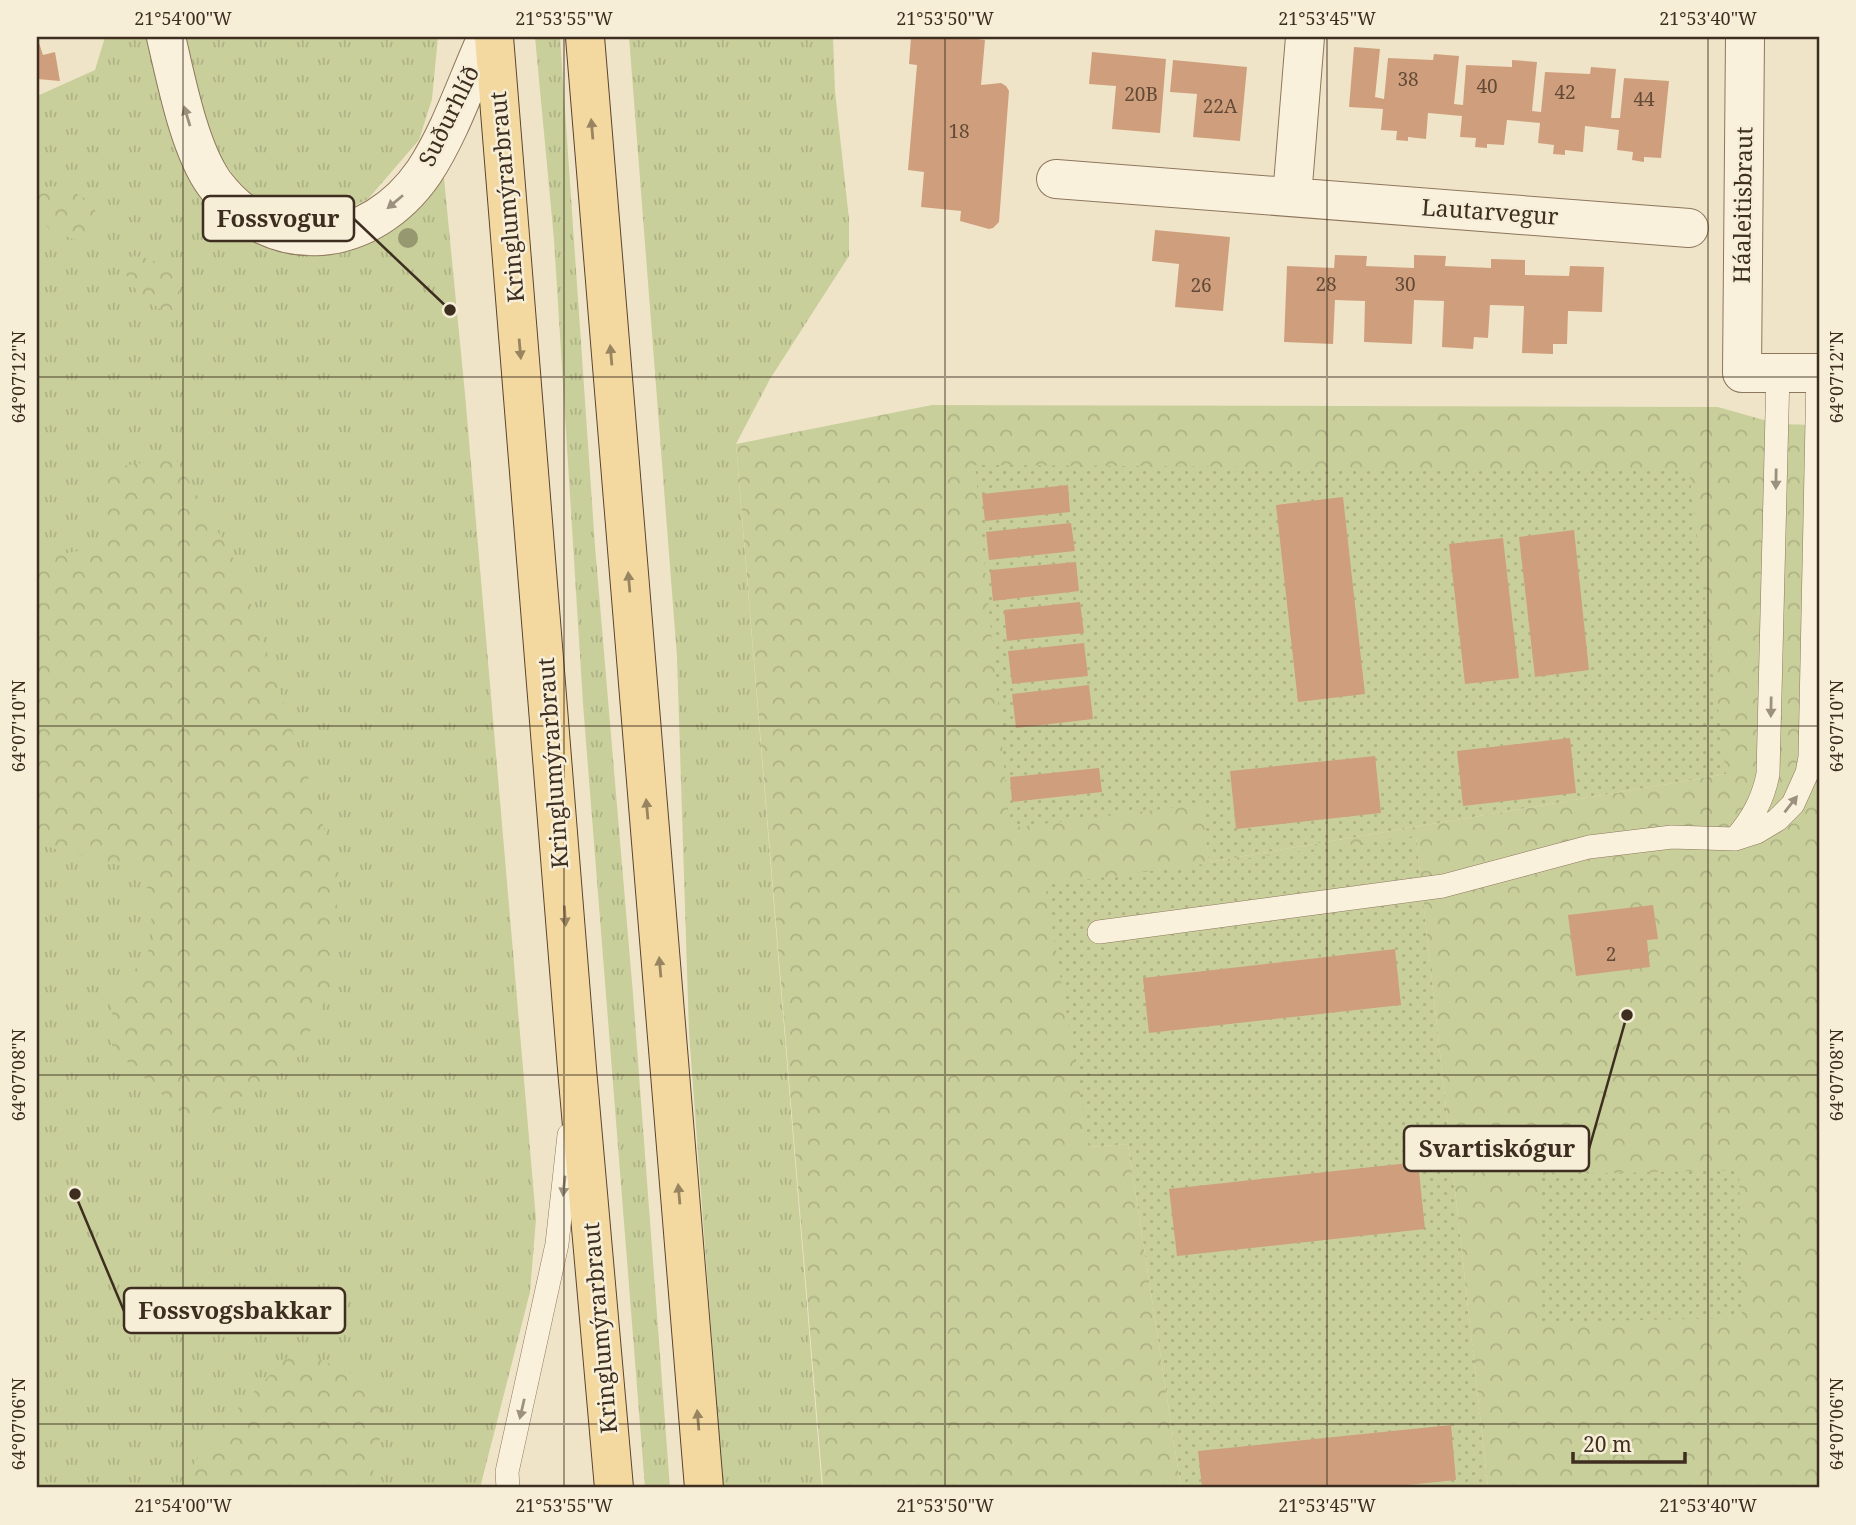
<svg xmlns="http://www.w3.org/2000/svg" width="1856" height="1525" font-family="'Noto Serif',serif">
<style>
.grass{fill:url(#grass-tufts)}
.forest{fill:url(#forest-crowns);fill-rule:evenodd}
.garden{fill:url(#garden-dots)}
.building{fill:#cf9f7d}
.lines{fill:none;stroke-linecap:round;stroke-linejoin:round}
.service-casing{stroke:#8d765c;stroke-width:24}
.minor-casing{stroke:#8d765c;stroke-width:40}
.primary-casing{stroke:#5b4430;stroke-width:40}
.service{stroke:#faf1dc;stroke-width:23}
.minor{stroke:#faf1dc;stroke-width:38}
.primary{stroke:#f3d9a0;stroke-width:38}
.tree{fill:#96986f}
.oneway{fill:#9c907e}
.oneway2{fill:#988460}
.ticks{fill:none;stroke:#3d2e20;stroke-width:2;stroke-opacity:0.45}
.labels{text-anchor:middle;stroke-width:5;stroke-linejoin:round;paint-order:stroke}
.number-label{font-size:19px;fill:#624a37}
.street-label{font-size:23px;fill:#3d2e20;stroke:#f7eed8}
.leader{fill:none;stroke:#3d2e20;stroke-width:2.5}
.callout-dot{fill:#3d2e20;stroke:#f7eed8;stroke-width:2.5}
.callout{fill:#f7eed8;stroke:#3d2e20;stroke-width:2.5}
.callout-label{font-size:24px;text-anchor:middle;font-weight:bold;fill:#3d2e20}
.neatline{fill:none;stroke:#3d2e20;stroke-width:2.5}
.ticks-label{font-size:18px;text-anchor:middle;fill:#3d2e20}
</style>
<defs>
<pattern id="grass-tufts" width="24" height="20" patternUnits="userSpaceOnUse" patternTransform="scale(1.75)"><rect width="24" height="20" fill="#c9cf9b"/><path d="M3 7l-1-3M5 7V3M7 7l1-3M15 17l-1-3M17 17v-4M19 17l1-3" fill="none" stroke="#aeb285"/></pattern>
<pattern id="forest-crowns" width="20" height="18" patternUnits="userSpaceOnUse" patternTransform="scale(1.75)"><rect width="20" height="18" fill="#c9cf9b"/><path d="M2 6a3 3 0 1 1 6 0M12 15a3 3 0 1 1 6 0" fill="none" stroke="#aeb285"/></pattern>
<pattern id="garden-dots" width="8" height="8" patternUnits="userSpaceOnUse" patternTransform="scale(1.75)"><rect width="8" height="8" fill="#c9cf9b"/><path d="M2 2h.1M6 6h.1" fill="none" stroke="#aeb285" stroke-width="1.8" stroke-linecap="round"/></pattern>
</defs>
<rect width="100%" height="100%" fill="#f0e4c8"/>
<!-- grass -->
<path class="grass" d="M105,37H154L193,184L216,215L246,236L267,247L292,252L443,168L465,394L536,1219L530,1292L480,1488H37V96L95,70Z
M186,37H438L432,99L419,140L368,199L344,211L314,217L288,214L255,199L237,180L217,152L206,128Z
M535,37H560L595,546L633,994L670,1488H645L583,704L554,240Z
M629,37H833L835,91L849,219V256L770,379L736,444L822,1488H723L689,1033L677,657Z"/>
<!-- forest -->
<path class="forest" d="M62,186L88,200L102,220L98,234L75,240L50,230L37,214V192L42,187Z
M132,256C162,258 186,278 179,310L164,312L138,293L121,267Z
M932,405L1718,407L1778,424L1819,425V1488H1488L1416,837L1089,1147L1128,1144L1181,1488H823L736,444ZM1726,774L1209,862V861L1203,804Z
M175,457L241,572L339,875L332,986L293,1066L194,1125L112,1047V1003L154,942L145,872L37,844V559L103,546L107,469Z
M295,1349L372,1382L385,1419L375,1457L371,1488H177L219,1428Z"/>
<!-- garden -->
<path class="garden" d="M975,465L1689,470L1726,774L1209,862L1202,804L1010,828Z
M1416,836L1488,1488H1181L1128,1144L1089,1147L1045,885Z
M1739,1170L1742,1318L1541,1322L1538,1175Z"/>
<!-- building -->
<path class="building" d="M37,37L43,55L55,52L60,81L37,79Z
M911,37H962L985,40L981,85L1001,83L1006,86L1009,91L999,222L993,228L989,229L960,221L961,211L921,207L924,172L908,170L917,65L909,64Z
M1354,47L1380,49L1375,97L1384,99L1388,58L1433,60L1434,54L1459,56L1454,104L1463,105L1466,65L1512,67V60L1537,62L1532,111L1541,112L1545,72L1590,74L1591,67L1616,69L1611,118H1620L1624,78L1669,81L1661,158L1644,157V162L1632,160L1633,152L1617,150L1619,130L1585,126L1583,152L1565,150V155L1553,154L1554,145L1538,143L1540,123L1507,120L1504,145L1487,144V148L1475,147L1476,138L1460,137L1462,116L1428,113L1426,139L1408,137V141L1396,140L1397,131L1381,130L1383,109L1349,107Z
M1092,52L1166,59L1160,133L1112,129L1116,86L1089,84Z
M1173,60L1247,67L1240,141L1193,137L1197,94L1170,92Z
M1155,230L1230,237L1223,311L1175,307L1179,264L1152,261Z
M1335,255L1367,256L1366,266L1414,268V255L1446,256L1445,266L1491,268V259L1525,260V275L1569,276L1570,266L1604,267L1602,312L1568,311L1567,344H1553V354L1522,353L1524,306L1490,305L1488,338L1474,337L1473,349L1442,347L1444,301L1414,300L1412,344L1364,342L1365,301L1335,300L1333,344L1284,342L1287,266L1334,268Z
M1068,485L1070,512L985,521L982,494Z
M1343,497L1365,694L1298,702L1276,505Z
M1071,523L1075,551L989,560L986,532Z
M1574,530L1589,670L1535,677L1519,537Z
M1503,538L1519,678L1465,684L1449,544Z
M1076,562L1079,591L993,601L990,570Z
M1080,602L1084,633L1007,641L1004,610Z
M1084,643L1088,676L1012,684L1008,651Z
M1089,685L1093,719L1016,728L1012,694Z
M1570,738L1576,793L1463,806L1457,751Z
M1375,756L1381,813L1236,829L1230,771Z
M1099,768L1102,792L1012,802L1010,777Z
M1653,905L1658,939L1647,940L1650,967L1576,976L1568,915Z
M1395,949L1401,1005L1149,1033L1143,978Z
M1418,1162L1425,1229L1177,1256L1169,1189Z
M1451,1425L1456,1480L1378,1488H1202L1198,1451Z"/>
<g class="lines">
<defs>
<path id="service" d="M1735,839C1752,819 1763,800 1768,774L1778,373
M1099,932L1443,886L1589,847L1672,837L1735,839L1757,832L1777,820L1793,804L1807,773L1810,757L1818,373
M508,1488L507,1472L557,1244L569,1135"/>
<path id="minor" d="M166,37C176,79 189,148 214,183C273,262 371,249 424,172C451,131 467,81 487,37
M1745,37L1742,373H1819
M1056,179L1689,228
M1292,197L1305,37"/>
<path id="primary" d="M494,37L577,1069L614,1488
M585,37L704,1488"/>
</defs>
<!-- service casing -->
<use href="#service" class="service-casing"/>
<!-- minor casing -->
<use href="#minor" class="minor-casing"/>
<!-- primary casing -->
<use href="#primary" class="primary-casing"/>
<!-- service -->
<use href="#service" class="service"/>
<!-- minor -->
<use href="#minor" class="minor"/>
<!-- primary -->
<use href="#primary" class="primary"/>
</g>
<!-- trees -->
<circle class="tree" cx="408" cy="238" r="10"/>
<!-- one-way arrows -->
<defs><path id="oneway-solid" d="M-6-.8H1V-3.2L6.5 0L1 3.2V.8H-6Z" transform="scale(1.75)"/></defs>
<g class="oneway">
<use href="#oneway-solid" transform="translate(187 116) rotate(-107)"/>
<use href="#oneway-solid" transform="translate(395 202) rotate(140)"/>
<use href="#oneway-solid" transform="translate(1776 479) rotate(91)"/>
<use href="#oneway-solid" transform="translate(1771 707) rotate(91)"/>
<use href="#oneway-solid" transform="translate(1791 804) rotate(-52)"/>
<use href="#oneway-solid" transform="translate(564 1186) rotate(96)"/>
<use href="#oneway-solid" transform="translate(522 1409) rotate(103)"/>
</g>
<g class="oneway2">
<use href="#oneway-solid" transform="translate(592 129) rotate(-95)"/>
<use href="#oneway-solid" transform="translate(520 349) rotate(85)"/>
<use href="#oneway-solid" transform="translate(611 355) rotate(-95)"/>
<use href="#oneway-solid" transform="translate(629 582) rotate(-95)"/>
<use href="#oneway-solid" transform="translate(647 809) rotate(-95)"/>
<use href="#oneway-solid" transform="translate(565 916) rotate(86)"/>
<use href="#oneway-solid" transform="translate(660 967) rotate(-95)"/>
<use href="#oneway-solid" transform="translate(679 1194) rotate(-95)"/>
<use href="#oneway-solid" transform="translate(698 1420) rotate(-95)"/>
</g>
<!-- ticks -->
<path class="ticks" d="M183,37V1488M564,37V1488M945,37V1488M1327,37V1488M1708,37V1488M37,377H1819M37,726H1819M37,1075H1819M37,1424H1819"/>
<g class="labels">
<!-- number labels -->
<g class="number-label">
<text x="1408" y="86">38</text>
<text x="1487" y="93">40</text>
<text x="1565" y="99">42</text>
<text x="1141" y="101">20B</text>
<text x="1644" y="106">44</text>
<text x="1220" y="113">22A</text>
<text x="959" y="138">18</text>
<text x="1326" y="291">28</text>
<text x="1405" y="291">30</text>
<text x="1201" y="292">26</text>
<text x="1611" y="961">2</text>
</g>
<!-- street labels -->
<g class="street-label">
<text transform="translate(449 116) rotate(-64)" y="8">Suðurhlíð</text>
<text transform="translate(507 197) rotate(-95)" y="8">Kringlumýrarbraut</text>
<text transform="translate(1743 205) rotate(-89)" y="8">Háaleitisbraut</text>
<text transform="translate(1490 212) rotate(4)" y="8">Lautarvegur</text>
<text transform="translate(553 763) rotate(-94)" y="8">Kringlumýrarbraut</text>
<text transform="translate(600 1328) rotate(-95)" y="8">Kringlumýrarbraut</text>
</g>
</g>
<!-- callouts -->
<path class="leader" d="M450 310L354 219M1627 1015L1589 1149M75 1194L124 1311"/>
<g class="callout-dot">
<circle cx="450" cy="310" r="7"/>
<circle cx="1627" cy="1015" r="7"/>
<circle cx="75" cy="1194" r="7"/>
</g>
<g class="callout">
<rect x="203" y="196" width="151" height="45" rx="7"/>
<rect x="1404" y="1126" width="185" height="45" rx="7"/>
<rect x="124" y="1288" width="221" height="45" rx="7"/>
</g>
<g class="callout-label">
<text x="278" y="227">Fossvogur</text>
<text x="1497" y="1157">Svartiskógur</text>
<text x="235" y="1319">Fossvogsbakkar</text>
</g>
<!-- border -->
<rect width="1856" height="1525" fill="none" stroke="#f7eed8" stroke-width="77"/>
<!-- scale -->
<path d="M1573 1452v10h112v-10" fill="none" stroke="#3d2e20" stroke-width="3.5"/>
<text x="1583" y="1452" font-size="21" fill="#3d2e20" stroke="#f7eed8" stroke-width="5" paint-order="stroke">20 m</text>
<rect x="38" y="38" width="1780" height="1448" class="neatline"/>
<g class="ticks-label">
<text x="183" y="25">21°54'00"W</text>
<text x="564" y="25">21°53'55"W</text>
<text x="945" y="25">21°53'50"W</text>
<text x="1327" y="25">21°53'45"W</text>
<text x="1708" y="25">21°53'40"W</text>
<text transform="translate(19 377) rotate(-90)" y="6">64°07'12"N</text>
<text transform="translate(1837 377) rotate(-90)" y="6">64°07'12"N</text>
<text transform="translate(19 726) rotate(-90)" y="6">64°07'10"N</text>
<text transform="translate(1837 726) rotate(-90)" y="6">64°07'10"N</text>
<text transform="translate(19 1075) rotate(-90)" y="6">64°07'08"N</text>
<text transform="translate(1837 1075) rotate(-90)" y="6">64°07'08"N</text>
<text transform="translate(19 1424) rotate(-90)" y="6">64°07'06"N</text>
<text transform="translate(1837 1424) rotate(-90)" y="6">64°07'06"N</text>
<text x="183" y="1512">21°54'00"W</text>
<text x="564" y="1512">21°53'55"W</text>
<text x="945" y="1512">21°53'50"W</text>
<text x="1327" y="1512">21°53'45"W</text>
<text x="1708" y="1512">21°53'40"W</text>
</g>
</svg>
